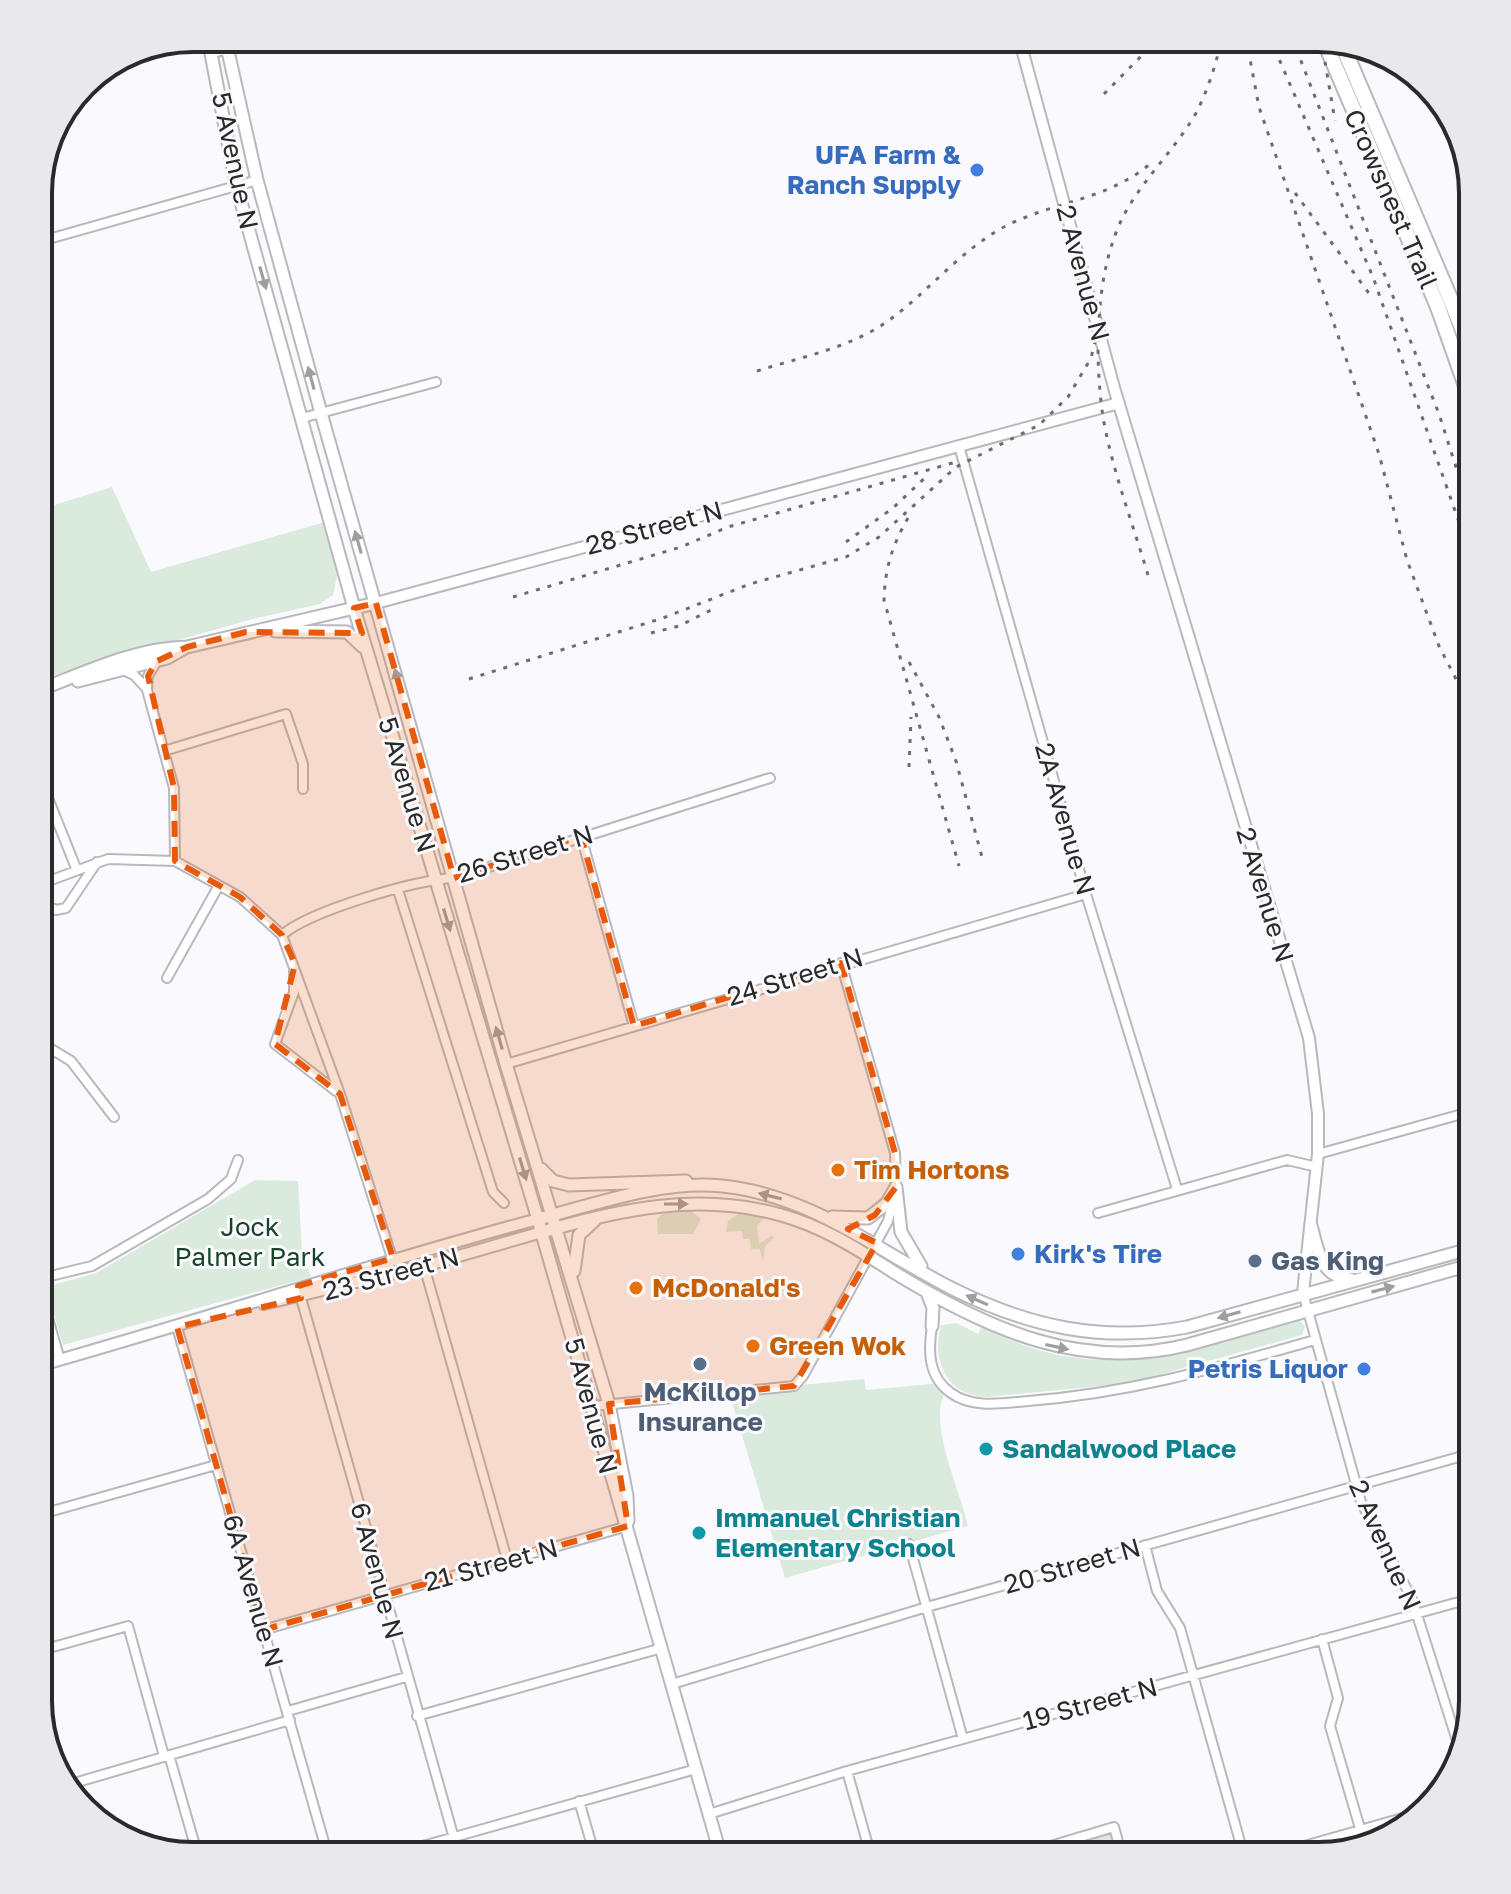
<svg xmlns="http://www.w3.org/2000/svg" width="1511" height="1894" font-family="'Golos Text',sans-serif">
<style>
.green{fill:#daebde}
.lines{fill:none;stroke-linecap:round;stroke-linejoin:round}
.minor-casing{stroke:#b9b9bd;stroke-width:12}
.tertiary-casing{stroke:#b9b9bd;stroke-width:14}
.secondary-casing{stroke:#b9b9bd;stroke-width:15}
.trunk-casing{stroke:#b9b9bd;stroke-width:18}
.motorway-casing{stroke:#b9b9bd;stroke-width:18}
.minor{stroke:#fff;stroke-width:8}
.tertiary{stroke:#fff;stroke-width:10}
.secondary{stroke:#fff;stroke-width:11}
.trunk{stroke:#fff;stroke-width:14}
.motorway{stroke:#fff;stroke-width:14}
.rail{stroke:#6d6d6f;stroke-width:3;stroke-dasharray:4 8;stroke-linecap:butt}
.oneway{fill:#9f9fa0}
.marked{fill:#e8590c;fill-opacity:0.2;stroke:#e8590c;stroke-width:6;stroke-dasharray:16 10;stroke-linejoin:round}
.shop-dot{fill:#3f7fe0;stroke:#fafafe;stroke-width:3}
.food-dot{fill:#e8710a;stroke:#fafafe;stroke-width:3}
.service-dot{fill:#5c6f8a;stroke:#fafafe;stroke-width:3}
.culture-dot{fill:#0f9aa8;stroke:#fafafe;stroke-width:3}
.labels{text-anchor:middle;stroke-width:6;stroke-linejoin:round;paint-order:stroke}
.shop-label{font-size:26px;font-weight:bold;fill:#366cbe;stroke:#fafafe;text-anchor:end}
.street-label{font-size:26px;fill:#2a2a2b;stroke:#fafafe}
.food-label{font-size:26px;font-weight:bold;fill:#c56008;stroke:#fafafe;text-anchor:start}
.park-label{font-size:26px;fill:#174428;stroke:#fafafe}
.service-label{font-size:26px;font-weight:bold;fill:#4e5e75;stroke:#fafafe;text-anchor:start}
.culture-label{font-size:26px;font-weight:bold;fill:#0d838f;stroke:#fafafe;text-anchor:start}
.rim{fill:none;stroke:#2a2a2b;stroke-width:4}
</style>
<rect width="100%" height="100%" fill="#fafafe"/>
<!-- green -->
<path class="green" d="M112,487L151,572L325,522L338,571L333,595L320,604L249,620L38,680V510Z
M255,1180L298,1181L302,1251L311,1277L63,1345L46,1287L96,1273Z
M690,1210L701,1219L693,1234H658L657,1219L662,1214Z
M738,1214L765,1217L757,1226L759,1244L772,1235L774,1238L765,1246L763,1262L760,1249H751L750,1239H743L742,1231L726,1232L728,1221Z
M1299,1320L1305,1326L1302,1335L1130,1383L988,1397C947,1397 931,1361 941,1325L957,1323L978,1334L982,1326C1096,1389 1185,1350 1299,1320Z
M864,1379L866,1390L941,1383L947,1390C925,1418 961,1492 968,1526L785,1578L729,1392Z
M1114,1827L1122,1856H1017Z"/>
<g class="lines">
<defs>
<path id="minor" d="M213,53L268,38
M38,242L257,180
M1450,304L1473,297
M302,418L436,382
M959,446L1086,894L1177,1189
M157,661L148,676L147,690L174,788L175,861
M123,670L134,675L147,689
M164,751L286,714L303,764V789
M38,773L76,868
M581,836L634,1026
M175,861L240,897L282,935L340,1094L392,1258
M38,885L108,859L175,861
M398,890L493,1192L504,1203
M38,902L56,910L66,908L97,862
M282,935C310,911 417,879 454,878L770,778
M294,971V992L275,1044L336,1091
M167,978L218,887
M38,1041L71,1061L114,1117
M506,1064L1086,894
M1318,1154L1473,1111
M1098,1213L1287,1160L1317,1167
M424,1266L508,1563
M38,1279L92,1266L208,1199L231,1179L238,1160
M38,1283L60,1360
M299,1291L459,1856
M1303,1293L1361,1502L1412,1599L1460,1750
M932,1326C928,1351 928,1377 951,1393C973,1409 1003,1403 1028,1401C1132,1393 1216,1368 1315,1340
M177,1327L328,1856
M593,1406L794,1386L803,1376L888,1221L896,1187L895,1153L841,963
M38,1515L216,1465
M909,1544L963,1739
M1145,1545L1157,1591L1180,1628L1244,1856
M263,1630L628,1526
M1322,1639L1338,1698L1330,1726L1364,1842
M42,1650L128,1626L164,1756
M672,1684L927,1607L1473,1453
M288,1711L406,1677
M417,1716L662,1648
M169,1755L198,1856
M847,1771L871,1856
M64,1786L290,1720
M579,1801L595,1856
M709,1814L847,1771L1473,1598
M387,1856L696,1769
M1017,1856L1114,1827L1122,1856
M1269,1856L1420,1813"/>
<path id="tertiary" d="M1019,38L1115,391L1309,1038L1318,1114V1154L1303,1293
M376,603L1119,403
M264,1304L424,1266L542,1232
M38,1366C205,1319 370,1264 538,1219"/>
<path id="secondary" d="M208,38L236,184L354,608L534,1206L721,1856
M225,38L257,180L321,413L506,1064L609,1404L627,1496L628,1521
M275,631L347,632L363,647
M78,681L167,658L183,649
M42,689C88,671 137,648 187,647L376,603
M541,1169L553,1181L569,1185L686,1181
M896,1187L901,1232L921,1266
M832,1217L868,1218L886,1204L896,1187
M538,1219C595,1204 662,1180 722,1186C811,1195 876,1250 953,1289C1030,1327 1102,1343 1187,1327L1473,1248
M1311,1225C1317,1249 1321,1277 1350,1279
M542,1232C621,1209 699,1192 781,1215C825,1227 862,1252 900,1276C990,1330 1081,1371 1187,1345L1473,1264
M574,1271L579,1235L595,1220
M927,1292L933,1308L932,1326"/>
<path id="trunk" d="M1323,38L1438,307
M1341,42L1452,303"/>
<path id="motorway" d="M1452,303L1473,356
M1438,307L1473,406
M1472,337L1469,321L1473,308"/>
</defs>
<!-- minor casing -->
<use href="#minor" class="minor-casing"/>
<!-- tertiary casing -->
<use href="#tertiary" class="tertiary-casing"/>
<!-- secondary casing -->
<use href="#secondary" class="secondary-casing"/>
<!-- trunk casing -->
<use href="#trunk" class="trunk-casing"/>
<!-- motorway casing -->
<use href="#motorway" class="motorway-casing"/>
<!-- minor -->
<use href="#minor" class="minor"/>
<!-- tertiary -->
<use href="#tertiary" class="tertiary"/>
<!-- secondary -->
<use href="#secondary" class="secondary"/>
<!-- trunk -->
<use href="#trunk" class="trunk"/>
<!-- motorway -->
<use href="#motorway" class="motorway"/>
<!-- rail -->
<path class="rail" d="M1246,38L1259,107L1379,454L1407,560L1439,646L1473,712
M1270,38L1373,277L1473,562
M1292,38L1439,414L1473,520
M1321,38L1335,121
M1104,94L1159,38
M1295,193L1371,296
M757,371C801,357 850,348 888,321C927,293 959,252 1002,228C1050,202 1109,200 1151,163
M908,518C892,546 885,568 884,600L959,866
M846,542L893,508L929,474
M1463,552L1473,583
M1148,575C1133,524 1112,470 1103,417C1094,356 1095,268 1125,213C1145,177 1176,148 1196,113C1208,90 1216,64 1222,38
M513,597L681,547L728,527L956,462
M651,633L679,626L711,610
M909,662L939,717L956,761L982,857
M469,679L663,618L750,584L846,557L879,537L956,467L1039,425L1068,397L1091,358L1098,329
M909,767L911,717"/>
</g>
<!-- one-way arrows -->
<defs><path id="oneway-solid" d="M-6-.8H1V-3.2L6.5 0L1 3.2V.8H-6Z" transform="scale(2)"/></defs>
<g class="oneway">
<use href="#oneway-solid" transform="translate(263 278) rotate(74)"/>
<use href="#oneway-solid" transform="translate(311 378) rotate(-105)"/>
<use href="#oneway-solid" transform="translate(358 542) rotate(-106)"/>
<use href="#oneway-solid" transform="translate(398 680) rotate(-106)"/>
<use href="#oneway-solid" transform="translate(447 920) rotate(73)"/>
<use href="#oneway-solid" transform="translate(499 1038) rotate(-106)"/>
<use href="#oneway-solid" transform="translate(523 1169) rotate(73)"/>
<use href="#oneway-solid" transform="translate(770 1196) rotate(-166)"/>
<use href="#oneway-solid" transform="translate(676 1204)"/>
<use href="#oneway-solid" transform="translate(1383 1289) rotate(-15)"/>
<use href="#oneway-solid" transform="translate(977 1300) rotate(-156)"/>
<use href="#oneway-solid" transform="translate(1229 1315) rotate(164)"/>
<use href="#oneway-solid" transform="translate(1057 1347) rotate(12)"/>
</g>
<!-- marked area -->
<path class="marked" d="M376,603L454,878L581,836L634,1026L841,963L895,1153L896,1187L875,1215L848,1229L877,1243L794,1386L609,1404L628,1526L263,1630L177,1327L301,1298L298,1286L393,1258L340,1094L275,1044L295,964L282,935L240,897L175,861L174,788L148,676L157,661L187,647L246,632L362,633L354,608Z"/>
<!-- markers -->
<g class="shop-dot">
<circle cx="977" cy="170" r="8"/>
<circle cx="1018" cy="1254" r="8"/>
<circle cx="1364" cy="1369" r="8"/>
</g>
<g class="food-dot">
<circle cx="838" cy="1170" r="8"/>
<circle cx="636" cy="1288" r="8"/>
<circle cx="753" cy="1346" r="8"/>
</g>
<g class="service-dot">
<circle cx="1255" cy="1261" r="8"/>
<circle cx="700" cy="1364" r="8"/>
</g>
<g class="culture-dot">
<circle cx="986" cy="1449" r="8"/>
<circle cx="699" cy="1533" r="8"/>
</g>
<g class="labels">
<!-- shop labels -->
<g class="shop-label">
<text x="961" y="164">UFA Farm &amp;<tspan x="961" dy="30">Ranch Supply</tspan></text>
<text x="1034" y="1263" text-anchor="start">Kirk's Tire</text>
<text x="1348" y="1378">Petris Liquor</text>
</g>
<!-- street labels -->
<g class="street-label">
<text transform="translate(235 161) rotate(78)" y="9">5 Avenue N</text>
<text transform="translate(1391 199) rotate(66)" y="9">Crowsnest Trail</text>
<text transform="translate(1083 273) rotate(75)" y="9">2 Avenue N</text>
<text transform="translate(654 528) rotate(-15)" y="9">28 Street N</text>
<text transform="translate(407 785) rotate(73)" y="9">5 Avenue N</text>
<text transform="translate(1065 819) rotate(74)" y="9">2A Avenue N</text>
<text transform="translate(525 854) rotate(-17)" y="9">26 Street N</text>
<text transform="translate(1265 895) rotate(73)" y="9">2 Avenue N</text>
<text transform="translate(795 977) rotate(-17)" y="9">24 Street N</text>
<text transform="translate(391 1274) rotate(-15)" y="9">23 Street N</text>
<text transform="translate(591 1406) rotate(75)" y="9">5 Avenue N</text>
<text transform="translate(1385 1545) rotate(66)" y="9">2 Avenue N</text>
<text transform="translate(491 1565) rotate(-15)" y="9">21 Street N</text>
<text transform="translate(1072 1566) rotate(-16)" y="9">20 Street N</text>
<text transform="translate(377 1571) rotate(75)" y="9">6 Avenue N</text>
<text transform="translate(253 1591) rotate(74)" y="9">6A Avenue N</text>
<text transform="translate(1090 1704) rotate(-15)" y="9">19 Street N</text>
</g>
<!-- food labels -->
<g class="food-label">
<text x="854" y="1179">Tim Hortons</text>
<text x="652" y="1297">McDonald's</text>
<text x="769" y="1355">Green Wok</text>
</g>
<!-- park labels -->
<g class="park-label">
<text x="250" y="1236">Jock<tspan x="250" dy="30">Palmer Park</tspan></text>
</g>
<!-- service labels -->
<g class="service-label">
<text x="1271" y="1270">Gas King</text>
<text x="700" y="1401" text-anchor="middle">McKillop<tspan x="700" dy="30">Insurance</tspan></text>
</g>
<!-- culture labels -->
<g class="culture-label">
<text x="1002" y="1458">Sandalwood Place</text>
<text x="715" y="1527">Immanuel Christian<tspan x="715" dy="30">Elementary School</tspan></text>
</g>
</g>
<!-- crop -->
<path d="M0 0H1511V1894H0ZM193 52H1318A141 141 0 0 1 1459 193V1701A141 141 0 0 1 1318 1842H193A141 141 0 0 1 52 1701V193A141 141 0 0 1 193 52Z" fill="#e9e9ed" fill-rule="evenodd"/>
<path class="rim" d="M193 52H1318A141 141 0 0 1 1459 193V1701A141 141 0 0 1 1318 1842H193A141 141 0 0 1 52 1701V193A141 141 0 0 1 193 52Z"/>
</svg>
